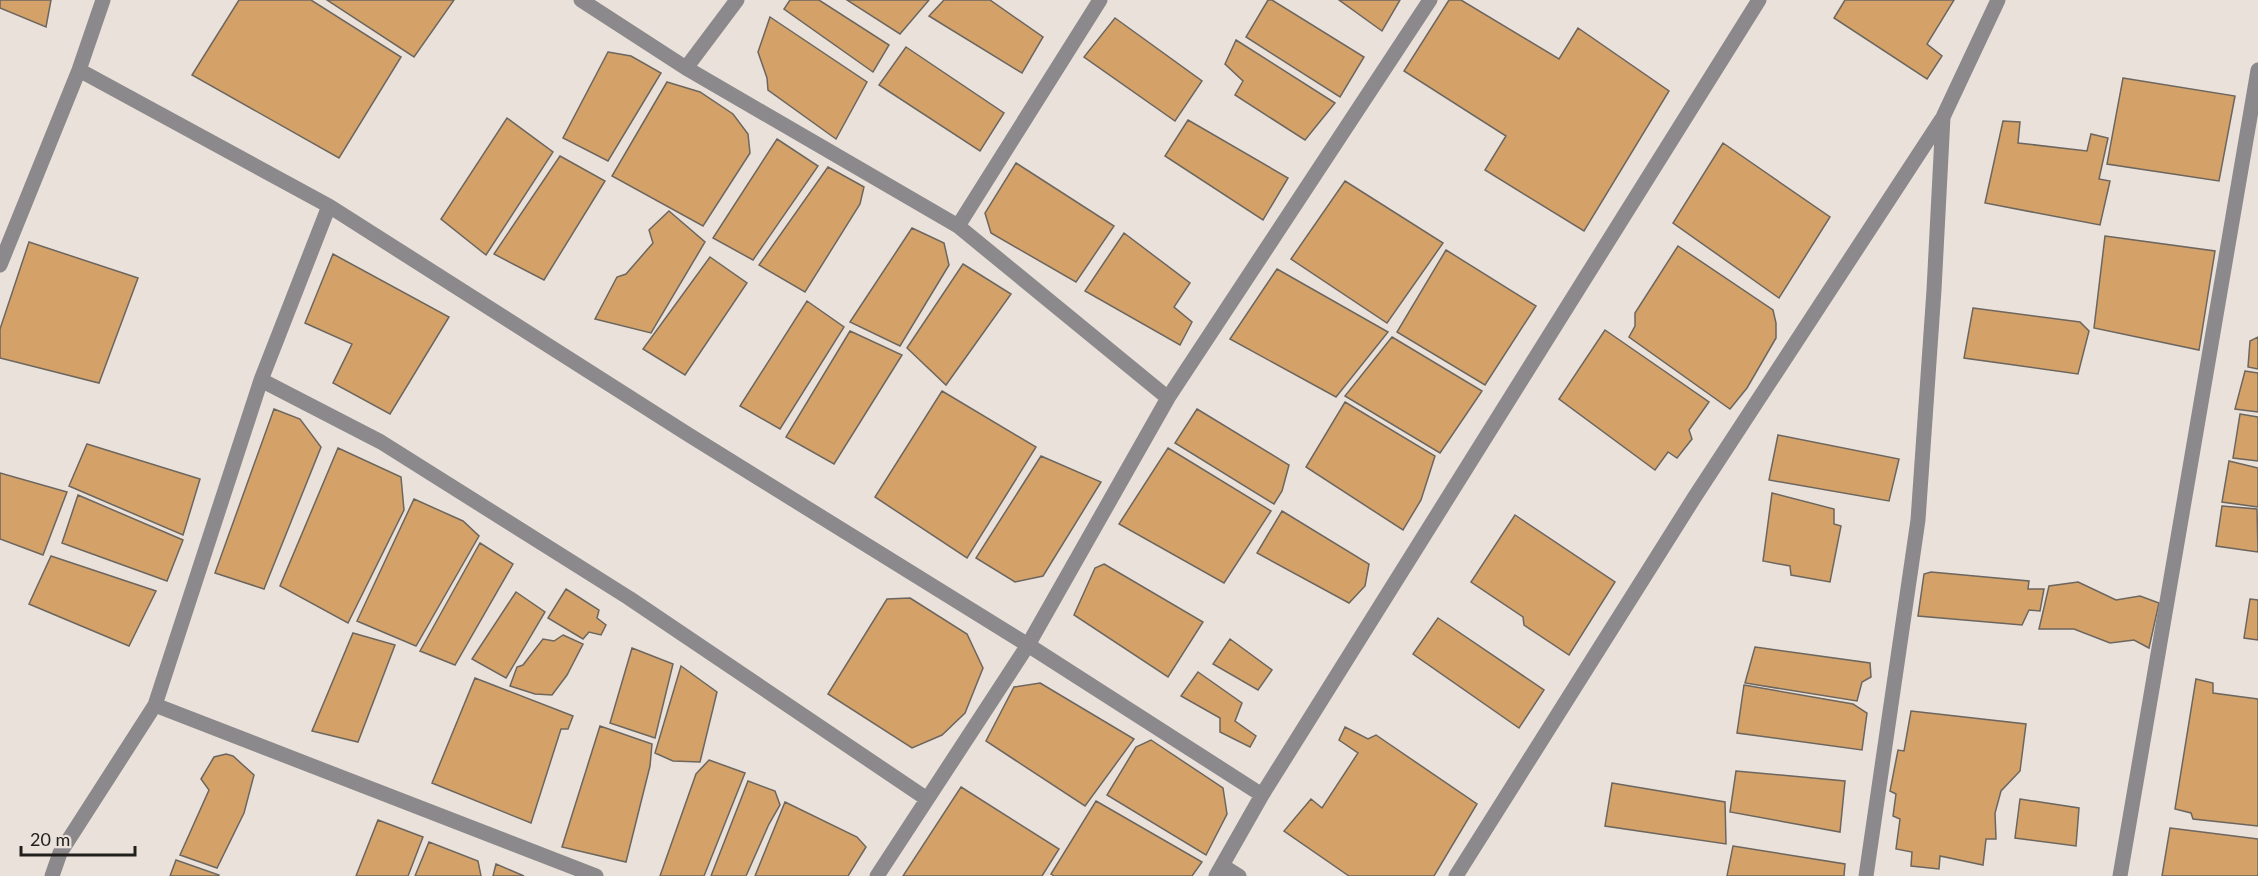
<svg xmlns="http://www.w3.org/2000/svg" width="2258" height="876" font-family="Lato,sans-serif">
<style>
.building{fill:#d4a269;stroke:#6c665f;stroke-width:1.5}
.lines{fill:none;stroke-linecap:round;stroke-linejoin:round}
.minor{stroke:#8c898c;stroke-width:15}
</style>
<rect width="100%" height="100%" fill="#eae2da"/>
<!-- building -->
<path class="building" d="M0,0H51L46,27L0,8Z
M239,0H311L401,57L339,158L192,75Z
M327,0H454L414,57Z
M790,0H819L889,45L873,72L784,9Z
M847,0H929L900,34Z
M944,0H990L1043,37L1022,73L929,16Z
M1268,0H1272L1364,57L1340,97L1246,37Z
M1339,0H1400L1382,31Z
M1449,0H1461L1559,59L1578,28L1669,91L1584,231L1485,170L1506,136L1404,71Z
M1845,0H1954L1927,44L1942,56L1927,79L1834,18Z
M770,17L867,82L836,139L768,90L767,78L758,52Z
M1115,18L1202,81L1175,121L1084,57Z
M1236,40L1335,103L1305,140L1235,95L1243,81L1225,64Z
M906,47L1004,113L980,151L879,85Z
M608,52L631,56L661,73L608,161L563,138Z
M2123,78L2235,96L2219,181L2107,164Z
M667,82L700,92L733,114L748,134L750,153L703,226L612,176Z
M507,118L553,152L486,255L441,219Z
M1188,120L1288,178L1263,220L1165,156Z
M2003,121L2020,122L2018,143L2087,151L2091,134L2108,138L2099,179L2110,181L2100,225L1985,203Z
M777,139L818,166L753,260L713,238Z
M1723,143L1830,217L1779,298L1673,223Z
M560,156L605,181L544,280L494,254Z
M1016,163L1114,226L1076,282L991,233L985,213Z
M828,167L864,187L860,204L805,292L759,265Z
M1345,181L1443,243L1387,323L1291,259Z
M669,211L705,242L651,333L595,319L617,277L626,274L653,243L649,230Z
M912,228L944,243L949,265L900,346L850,322Z
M1124,233L1190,283L1174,307L1192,322L1180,345L1085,291Z
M2105,236L2215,251L2199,350L2094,328Z
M29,242L138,278L99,383L0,358V329Z
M1678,246L1773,310L1776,323V338L1747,388L1730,409L1629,337L1635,326V313Z
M1446,250L1536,306L1485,385L1397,332Z
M333,254L449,317L390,414L333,383L352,344L305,323Z
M710,257L747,283L685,375L643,349Z
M963,264L1011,294L946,385L907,348Z
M1277,269L1388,332L1336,397L1230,339Z
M807,301L844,327L780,429L740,406Z
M1973,308L2080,322L2089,331L2078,374L1964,358Z
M1605,330L1709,402L1689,430L1692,439L1677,458L1668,452L1655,470L1559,399Z
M850,331L902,355L834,464L786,437Z
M1392,337L1482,391L1440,453L1345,396Z
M2258,337V369L2248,367L2250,341Z
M2245,371L2258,373V412L2235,409Z
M942,391L1036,447L967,558L875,497Z
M1345,402L1435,456L1421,500L1403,530L1306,467Z
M274,409L300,419L321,447L264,589L215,573Z
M1197,409L1289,465L1282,491L1274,504L1175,443Z
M2240,414L2258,417V461L2233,458Z
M1778,435L1899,459L1889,501L1769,480Z
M87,444L200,479L183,535L69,486Z
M338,448L401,477L404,510L348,623L280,586Z
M1168,448L1271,511L1224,583L1119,524Z
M1041,456L1101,482L1043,576L1015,582L976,558Z
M2229,461L2258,468V507L2222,502Z
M0,473L67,492L43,555L0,539Z
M1772,493L1834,509V524L1841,526L1830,582L1791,575L1790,566L1763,561Z
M78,495L183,540L167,581L62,543Z
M414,499L463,521L479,536L416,646L357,621Z
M2222,506L2257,509L2258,552L2216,546Z
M1282,511L1369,564L1365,586L1349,603L1257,553Z
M1515,515L1615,582L1569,655L1524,625L1523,617L1471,582Z
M480,543L513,564L455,665L420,651Z
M51,556L156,591L129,646L29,604Z
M1104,564L1203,622L1168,677L1074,615L1095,568Z
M1931,572L2029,581L2028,589H2044L2040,611L2029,610L2022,625L1918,616L1924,574Z
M2078,582L2116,600L2140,596L2159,603L2149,648L2134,640L2110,643L2074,629H2039L2049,586Z
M566,589L599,610L597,618L606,625L601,635L589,632L583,639L548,618Z
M516,592L545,612L506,678L472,659Z
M910,598L967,634L983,668L965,713L942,735L912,748L828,694L887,599Z
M2250,599L2258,600V640L2244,638Z
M1438,618L1544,690L1519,728L1413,654Z
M353,633L395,645L358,742L312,731Z
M563,635L583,644L567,675L552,695L535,694L510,686L517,667L523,665L543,639L554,641Z
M1230,639L1272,670L1258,690L1213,664Z
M1755,647L1870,663L1871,677L1862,682L1857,701L1745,683Z
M632,648L673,664L655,738L610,723Z
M681,666L717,692L700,762L673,761L655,753Z
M1198,672L1242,703L1235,721L1256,736L1250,747L1220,732V718L1181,696Z
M475,678L573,716L568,729H561L531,823L432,783Z
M2196,679L2213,683V693L2258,699V826L2193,819L2191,813L2175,809Z
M1040,683L1134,739L1085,806L986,741L1014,687Z
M1744,685L1853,704L1867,713L1862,750L1737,733Z
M1911,711L2026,724L2020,771L2001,791L1995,813L1996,839H1986L1983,865L1940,856L1939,869L1911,866L1912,852L1896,849L1900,819L1893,816L1896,794L1890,791L1898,750L1904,751Z
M600,726L652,744L650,766L626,862L562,847Z
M1345,727L1368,739L1376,735L1477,804L1434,876H1349L1284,831L1311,799L1322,808L1358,753L1339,740Z
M1151,740L1223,788L1227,814L1206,855L1107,795L1136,747Z
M226,754L233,756L254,775L244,813L217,868L180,855L209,790L201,779L214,757Z
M709,760L745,773L704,876H660L696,774Z
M1736,771L1845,781L1840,832L1730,812Z
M748,781L775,791L780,805L769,824L746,876H711Z
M1612,783L1725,802L1726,844L1605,826Z
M961,787L1059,849L1042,876H903Z
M2020,799L2079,808L2076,846L2015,838Z
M1096,801L1202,862L1192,876H1054L1051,874Z
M785,802L857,837L866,847L848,876H755Z
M378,820L423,837L408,876H356Z
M2170,828L2258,839V876H2162Z
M429,842L478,861L481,876H415Z
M1733,846L1845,864L1844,876H1727Z
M176,860L219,875L218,876H170Z
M496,864L524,876H493Z"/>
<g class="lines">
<!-- minor -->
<path class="minor" d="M581,0L686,68L958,226L1168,398
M686,68L737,0
M79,70L329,206L689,435L1028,645L1262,795
M958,226L1100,0
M0,265L79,70L103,0
M261,380L381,442L629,598L927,799
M155,705L596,876
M1223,866L1239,876
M52,876L60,853L155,705L261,380L329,206
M877,876L1028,645L1168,398L1430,0
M1216,876L1262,795L1759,0
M1456,876L1694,498L1943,117L1998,0
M1866,876L1918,520L1934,290L1943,117
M2120,876L2258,70"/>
</g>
<!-- scale -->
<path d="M21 846v9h114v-9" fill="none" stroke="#22201d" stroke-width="3"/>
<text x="30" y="846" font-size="18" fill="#22201d" stroke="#eae2da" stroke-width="4.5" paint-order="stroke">20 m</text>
</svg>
